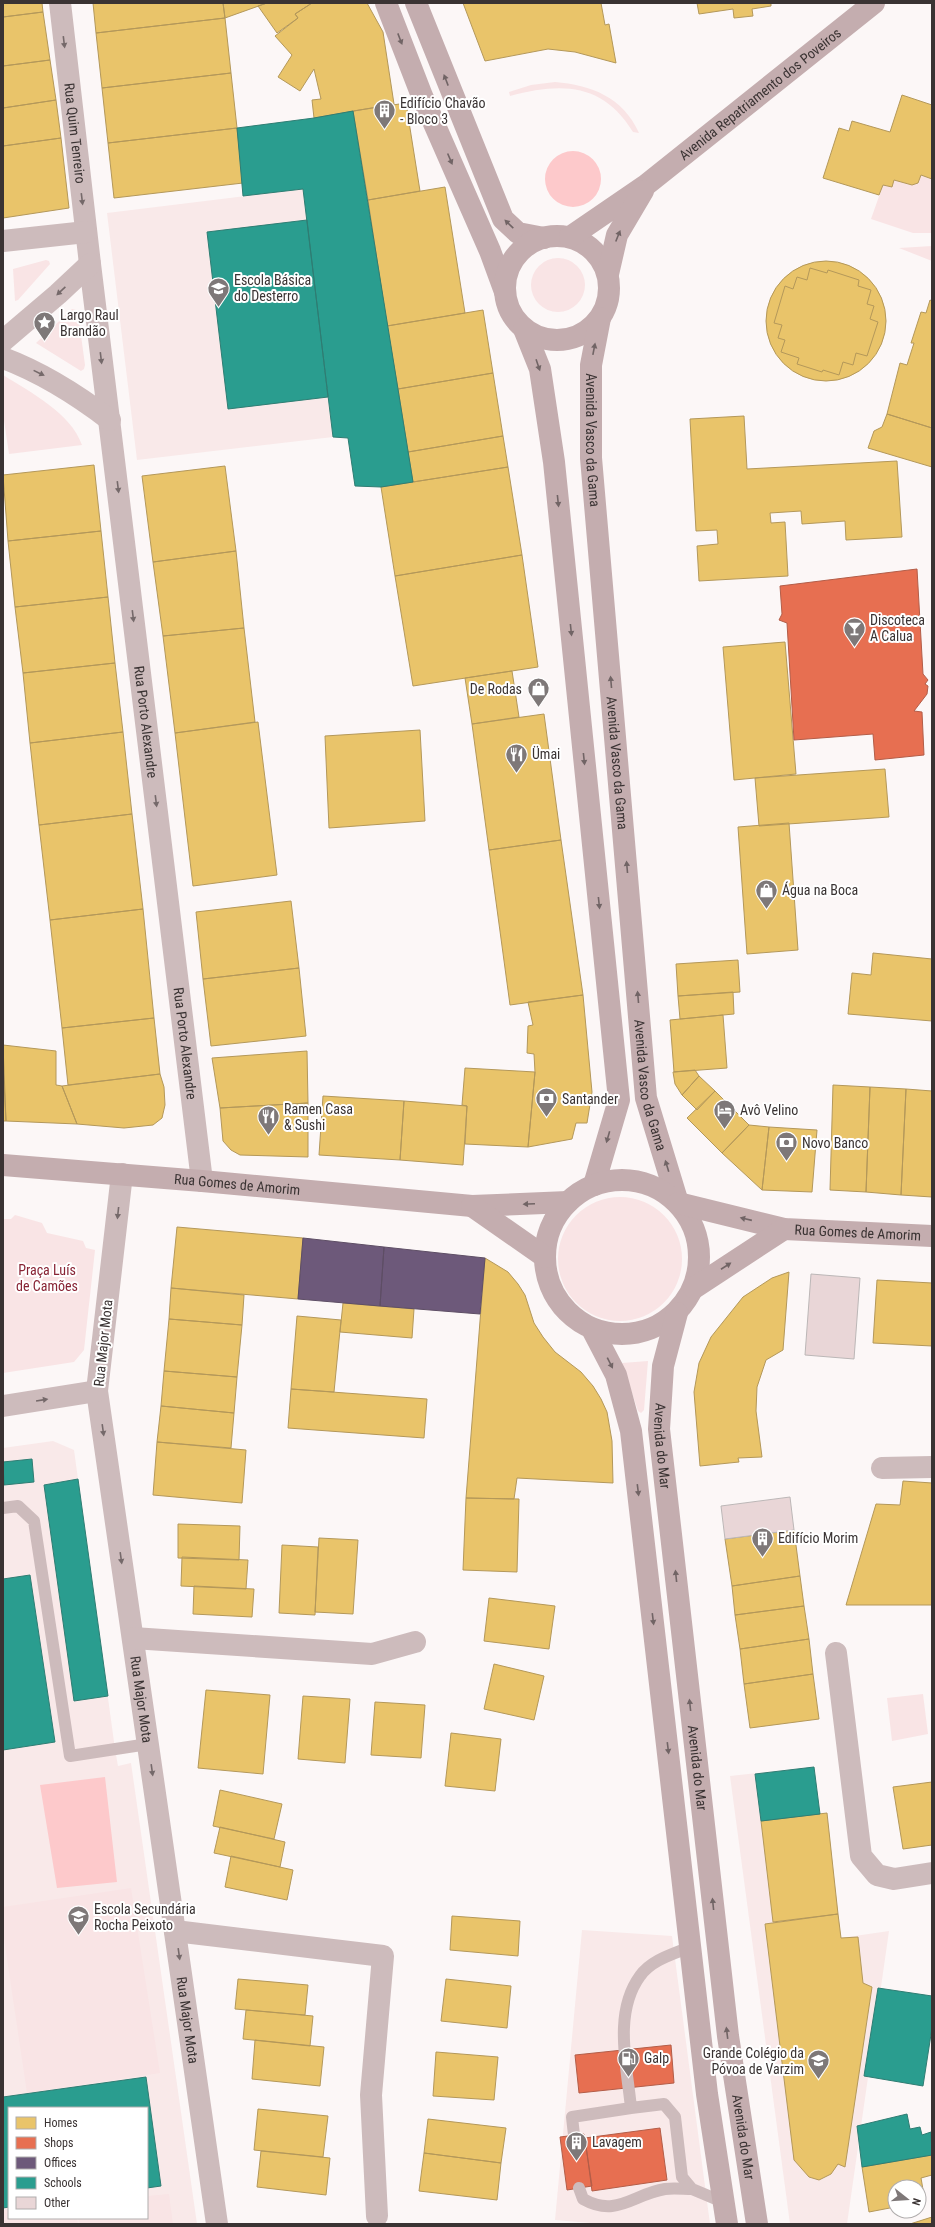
<svg xmlns="http://www.w3.org/2000/svg" width="935" height="2227" font-family="'Roboto Condensed',sans-serif">
<style>
.built{fill:#f9e9e9;fill-rule:evenodd}
.green{fill:#f9e4e5}
.water{fill:#fdc9cb}
.homes{fill:#e9c46a;stroke:#b4985a}
.shops{fill:#e76f51;stroke:#b35d48}
.offices{fill:#6d597a;stroke:#5e4e65}
.schools{fill:#2a9d8f;stroke:#2f7d73}
.building{fill:#e9d6d7;stroke:#bcb7b7}
.lines{fill:none;stroke-linecap:round;stroke-linejoin:round}
.lane{stroke:#cdbbbc;stroke-width:12}
.street{stroke:#cdbbbc;stroke-width:22}
.secondary{stroke:#c4adaf;stroke-width:22}
.oneway{fill:#716465}
.oneway2{fill:#75696a}
.labels{text-anchor:middle;stroke-width:4;stroke-linejoin:round;paint-order:stroke}
.street-label{font-size:14px;fill:#3a3333;stroke:#fff}
.poi-label{font-size:14px;fill:#3a3333;stroke:#fff;text-anchor:start}
.park-label{font-size:14px;fill:#882334;stroke:#fff}
</style>
<rect width="100%" height="100%" fill="#fcf7f7"/>
<!-- built -->
<path class="built" d="M303,189L333,437L137,460L107,213Z
M53,1441L74,1450L115,1749L118,1766L131,1763L197,2224H3V1448ZM9,2108H147V2218H9Z
M814,1767L820,1814L827,1813L841,1938L889,1931L847,2224H790L730,1776Z
M582,1930L672,1936L710,2224H603L555,2220Z"/>
<!-- green -->
<path class="green" d="M555,82C591,85 623,97 639,133L633,132C603,83 562,82 510,96L509,92L531,85Z
M921,175L932,179V233H913L871,219L883,185L891,187L894,180L912,185L918,183Z
M932,246V261L899,248Z
M531 285a27 27 0 1 1 54 0a27 27 0 1 1-54 0Z
M46,260L49,261L50,264L18,300L15,301L13,269Z
M72,309L76,310L78,313L85,365L84,369L81,371L36,343Z
M3,375C30,392 71,413 82,445L9,454L3,414Z
M558 1259a62 62 0 1 1 124 0a62 62 0 1 1-124 0Z
M15,1215L42,1223L47,1233L83,1241L86,1248L95,1250L84,1350L74,1362L3,1373V1219H11Z
M648,1361L644,1410L641,1413L638,1411L622,1363Z
M923,1694L928,1734L892,1741L887,1698Z
M131,1888L160,2073L27,2093L3,1932V1907Z
M169,2194L173,2224H80L78,2218H147V2196Z
M9,2209V2218H77L78,2224H3V2210Z"/>
<!-- water -->
<path class="water" d="M545 179a28 28 0 1 1 56 0a28 28 0 1 1-56 0Z
M105,1777L117,1882L57,1888L40,1785Z"/>
<!-- homes -->
<path class="homes" d="M3,3H42L43,12L3,17Z
M93,3H223L225,18L96,33Z
M223,3H267L225,18Z
M267,3H312L295,14L298,18L277,33L258,6Z
M312,3H367L383,32L394,104L314,118L312,100L321,99L314,69L300,91L278,77L292,55L275,36L298,18L295,14Z
M463,3H601L605,25L609,24L616,63L575,52L548,49L485,61Z
M697,3H771V6L752,9L753,16L734,18L733,9L699,14Z
M43,12L50,60L3,66V17Z
M225,18L231,73L102,88L96,33Z
M50,60L56,100L3,108V66Z
M231,73L237,128L108,143L102,88Z
M902,95L932,105V179L921,175L918,183L912,185L894,180L892,187L883,185L879,195L823,178L839,128L849,131L852,121L890,132Z
M56,100L61,138L3,146V108Z
M406,103L420,191L368,200L353,111Z
M237,128L243,183L114,198L108,143Z
M61,138L69,208L3,218V146Z
M445,187L465,313L387,326L368,200Z
M766 321a60 60 0 1 1 120 0a60 60 0 1 1-120 0Z
M810,268L827,273L828,270L859,280L858,286L871,290L867,304L874,306L870,319L878,322L867,356L856,353L853,365L843,362L839,375L823,370L822,372L797,364L799,358L781,352L785,340L778,338L782,325L774,323L785,286L793,289L797,277L807,280Z
M930,300L932,301V428L887,414L900,363L907,365L914,343H911L921,312L926,313Z
M483,310L493,373L398,389L387,326Z
M493,373L503,436L408,452L398,389Z
M887,414L932,428V467L868,448L874,431L882,427Z
M744,416L747,469L897,461L902,537L846,540L845,521L802,524L801,511L770,513L771,523L785,522L788,576L699,581L697,546L718,544L717,530L696,531L690,419Z
M503,436L508,467L413,482L408,452Z
M94,465L101,531L8,541L3,475Z
M225,466L236,551L153,562L142,476Z
M508,467L522,555L395,576L381,487Z
M101,531L108,597L15,607L8,541Z
M236,551L244,628L163,636L153,562Z
M522,555L538,667L413,686L395,576Z
M108,597L115,663L23,673L15,607Z
M244,628L255,722L175,733L163,636Z
M785,642L796,774L734,780L723,647Z
M115,663L123,732L30,743L23,673Z
M512,671L519,717L472,724L465,678Z
M544,714L561,840L489,850L472,724Z
M258,722L277,875L193,886L175,733Z
M420,730L425,821L329,828L325,736Z
M123,732L132,814L39,825L30,743Z
M885,769L889,817L759,826L755,778Z
M132,814L143,909L50,920L39,825Z
M789,823L798,950L747,954L738,827Z
M561,840L583,995L510,1005L489,850Z
M291,901L299,968L203,979L196,912Z
M143,909L154,1018L62,1028L50,920Z
M873,953L932,959V1021L848,1014L852,973L871,975Z
M738,960L740,992L678,996L676,964Z
M299,968L306,1036L211,1046L203,979Z
M733,992L734,1014L680,1019L678,996Z
M583,995L592,1092L587,1123H576L572,1139L528,1147L535,1072L534,1054L527,1053L528,1026L533,1025L528,1002Z
M723,1015L727,1068L674,1072L670,1020Z
M154,1018L160,1074L68,1085L62,1028Z
M3,1045L56,1051V1085L62,1086L77,1124L6,1121Z
M307,1051L308,1103L220,1108L212,1058Z
M3,1064L6,1121H3Z
M465,1068L535,1072L528,1147L465,1144L467,1106L462,1105Z
M695,1070L699,1076L682,1095L675,1084L673,1072Z
M160,1074L164,1087L165,1105L162,1118L153,1125L124,1128L77,1124L62,1086Z
M699,1076L715,1091L697,1110L682,1095Z
M833,1085L870,1087L866,1192L830,1190Z
M870,1087L906,1089L901,1195L866,1192Z
M906,1089L932,1091V1197L901,1195Z
M715,1091L749,1125L722,1153L687,1118Z
M323,1096L404,1101L400,1160L319,1155Z
M404,1101L467,1106L463,1165L400,1160Z
M308,1103V1157L240,1155L231,1150L223,1141L220,1108Z
M749,1125L769,1127L762,1190L722,1153Z
M769,1127L817,1130L812,1192L762,1190Z
M177,1227L303,1238L298,1299L171,1288Z
M485,1258L508,1272L518,1284L525,1295L534,1323L543,1337L555,1352L581,1372L593,1386L601,1399L607,1412L612,1441L613,1483L517,1478L514,1499L466,1498Z
M789,1272L783,1350L766,1360L757,1387L756,1411L762,1457L738,1458L739,1462L700,1466L694,1392L699,1363L711,1337L743,1297L772,1278Z
M877,1280L932,1283V1346L873,1343Z
M171,1288L244,1295L242,1325L169,1319Z
M343,1303L414,1309L412,1338L340,1332Z
M297,1316L341,1320L334,1392L291,1389Z
M169,1319L242,1325L237,1377L164,1371Z
M164,1371L237,1377L234,1413L161,1406Z
M291,1389L427,1399L424,1438L288,1428Z
M161,1406L234,1413L231,1448L157,1442Z
M157,1442L246,1450L242,1503L153,1495Z
M903,1481L932,1483V1605H846L876,1504L900,1505Z
M466,1498L519,1499L517,1572L463,1570Z
M178,1524L240,1526L239,1560L178,1558Z
M794,1530L800,1576L732,1586L725,1539Z
M319,1538L358,1540L353,1614L315,1612Z
M282,1545L318,1547L315,1615L279,1613Z
M182,1557L248,1560L246,1589L181,1586Z
M800,1576L804,1606L735,1615L732,1586Z
M194,1586L254,1589L252,1617L193,1614Z
M489,1598L555,1606L549,1649L484,1641Z
M804,1606L809,1639L740,1649L735,1615Z
M809,1639L813,1674L744,1684L740,1649Z
M494,1664L544,1676L534,1720L484,1709Z
M813,1674L819,1719L750,1728L744,1684Z
M206,1690L270,1695L263,1774L198,1768Z
M303,1696L350,1699L345,1763L298,1759Z
M375,1702L425,1705L421,1758L371,1755Z
M451,1733L501,1739L495,1791L445,1786Z
M932,1782V1845L903,1849L893,1787Z
M220,1790L282,1804L274,1839L213,1826Z
M827,1813L838,1914L773,1922L761,1821Z
M220,1827L285,1842L280,1867L214,1853Z
M231,1856L293,1870L287,1900L225,1887Z
M838,1914L841,1938L858,1937L863,1983L872,1987L845,2167L838,2164L831,2174L819,2180L809,2177L794,2160L765,1924Z
M452,1916L520,1921L518,1956L450,1950Z
M238,1979L308,1985L305,2015L235,2009Z
M446,1979L511,1986L507,2028L441,2021Z
M246,2010L313,2016L310,2046L243,2039Z
M255,2040L324,2047L320,2086L252,2079Z
M436,2052L498,2057L494,2100L433,2096Z
M258,2109L328,2116L323,2157L254,2150Z
M428,2119L506,2128L501,2163L424,2153Z
M261,2151L330,2158L326,2195L257,2187Z
M424,2153L501,2163L497,2200L419,2191Z
M932,2155V2175L921,2178L925,2201L919,2202V2187H895V2207L869,2212L862,2167Z
M932,2217V2224H910Z"/>
<!-- shops -->
<path class="shops" d="M917,569L923,674L928,680L925,684L928,686L927,694L914,711L922,712L924,755L875,760L873,734L794,740L787,623L779,620L782,614L780,586Z
M671,2045L674,2083L579,2093L575,2055Z
M660,2128L667,2180L592,2191L585,2138Z
M584,2134L592,2186L567,2190L560,2137Z"/>
<!-- offices -->
<path class="offices" d="M303,1238L384,1247L380,1306L298,1299Z
M384,1247L485,1258L480,1314L380,1306Z"/>
<!-- schools -->
<path class="schools" d="M353,111L413,482L381,487L355,486L348,438L333,437L303,189L243,196L237,128L314,118Z
M307,220L328,397L228,409L207,232Z
M32,1459L34,1482L4,1485L3,1462Z
M78,1479L108,1696L74,1701L44,1485Z
M30,1575L55,1742L3,1750V1579Z
M814,1767L820,1814L761,1821L755,1774Z
M878,1988L932,1996V2028L923,2086L864,2076Z
M146,2077L161,2186L147,2188V2108H9V2207L3,2208V2097Z
M907,2114L910,2129L920,2127L922,2135L931,2132L932,2155L862,2167L857,2126Z"/>
<!-- building -->
<path class="building" d="M811,1274L860,1278L854,1359L805,1355Z
M790,1497L794,1530L725,1539L721,1506Z"/>
<g class="lines">
<!-- lane -->
<path class="lane" d="M3,1508L18,1506L34,1521L70,1756L148,1744
M690,1947C673,1954 651,1960 640,1976C613,2013 627,2066 631,2108L664,2104L675,2117L682,2177L692,2189L723,2202
M574,2135L572,2117L631,2108
M579,2188L583,2199C617,2218 633,2194 665,2189C673,2188 684,2189 692,2189"/>
<!-- street -->
<g class="street">
<path id="s1" d="M60,3L90,264L202,1181"/>
<path d="M3,241L86,232"/>
<path d="M3,341L58,294L90,264"/>
<path d="M3,358C43,373 76,394 110,420"/>
<path id="s2" d="M122,1174L97,1391L217,2224"/>
<path d="M3,1406L97,1391"/>
<path d="M882,1468L932,1467"/>
<path d="M133,1638L372,1654L415,1642"/>
<path d="M836,1653L861,1856L877,1875L894,1879L932,1873"/>
<path d="M175,1931L383,1956L371,2095L377,2216"/>
</g>
<!-- secondary -->
<g class="secondary">
<path d="M386,3L422,96L490,251L505,292"/>
<path d="M416,3L503,219L518,233L544,238"/>
<circle cx="557" cy="288" r="52"/>
<path id="s3" d="M570,237L646,185L874,3"/>
<path d="M608,274L617,235L643,191"/>
<path id="s4" d="M600,318L591,365V458L646,1098L678,1203"/>
<path d="M524,329L540,369L554,462L619,1100L594,1185"/>
<path id="s5" d="M3,1165L202,1181L472,1206L568,1202"/>
<circle cx="622" cy="1257" r="77"/>
<path id="s6" d="M678,1203L784,1229L932,1236"/>
<path d="M472,1206L545,1257"/>
<path d="M694,1288L784,1229"/>
<path id="s7" d="M677,1313L663,1366L659,1429L728,2036L757,2224"/>
<path d="M592,1329L616,1375L631,1431L707,2094L727,2224"/>
</g>
</g>
<!-- one-way arrows -->
<defs><path id="oneway-solid" d="M-6-.8H1V-3.2L6.5 0L1 3.2V.8H-6Z"/></defs>
<g class="oneway">
<use href="#oneway-solid" transform="translate(400 39) rotate(69)"/>
<use href="#oneway-solid" transform="translate(446 80) rotate(-111)"/>
<use href="#oneway-solid" transform="translate(450 159) rotate(67)"/>
<use href="#oneway-solid" transform="translate(509 224) rotate(-136)"/>
<use href="#oneway-solid" transform="translate(618 236) rotate(-68)"/>
<use href="#oneway-solid" transform="translate(594 349) rotate(-79)"/>
<use href="#oneway-solid" transform="translate(538 365) rotate(71)"/>
<use href="#oneway-solid" transform="translate(558 501) rotate(84)"/>
<use href="#oneway-solid" transform="translate(571 630) rotate(84)"/>
<use href="#oneway-solid" transform="translate(611 682) rotate(-95)"/>
<use href="#oneway-solid" transform="translate(584 759) rotate(84)"/>
<use href="#oneway-solid" transform="translate(627 867) rotate(-95)"/>
<use href="#oneway-solid" transform="translate(599 903) rotate(84)"/>
<use href="#oneway-solid" transform="translate(638 997) rotate(-95)"/>
<use href="#oneway-solid" transform="translate(608 1137) rotate(106)"/>
<use href="#oneway-solid" transform="translate(667 1166) rotate(-107)"/>
<use href="#oneway-solid" transform="translate(529 1204) rotate(178)"/>
<use href="#oneway-solid" transform="translate(746 1219) rotate(-167)"/>
<use href="#oneway-solid" transform="translate(726 1266) rotate(-33)"/>
<use href="#oneway-solid" transform="translate(610 1363) rotate(63)"/>
<use href="#oneway-solid" transform="translate(638 1490) rotate(83)"/>
<use href="#oneway-solid" transform="translate(676 1576) rotate(-96)"/>
<use href="#oneway-solid" transform="translate(653 1619) rotate(83)"/>
<use href="#oneway-solid" transform="translate(690 1705) rotate(-96)"/>
<use href="#oneway-solid" transform="translate(668 1748) rotate(83)"/>
<use href="#oneway-solid" transform="translate(713 1904) rotate(-96)"/>
<use href="#oneway-solid" transform="translate(727 2033) rotate(-97)"/>
</g>
<g class="oneway2">
<use href="#oneway-solid" transform="translate(64 42) rotate(83)"/>
<use href="#oneway-solid" transform="translate(82 199) rotate(83)"/>
<use href="#oneway-solid" transform="translate(61 291) rotate(137)"/>
<use href="#oneway-solid" transform="translate(101 358) rotate(83)"/>
<use href="#oneway-solid" transform="translate(39 373) rotate(26)"/>
<use href="#oneway-solid" transform="translate(118 487) rotate(83)"/>
<use href="#oneway-solid" transform="translate(133 616) rotate(83)"/>
<use href="#oneway-solid" transform="translate(156 801) rotate(83)"/>
<use href="#oneway-solid" transform="translate(118 1213) rotate(96)"/>
<use href="#oneway-solid" transform="translate(42 1400) rotate(-9)"/>
<use href="#oneway-solid" transform="translate(103 1430) rotate(82)"/>
<use href="#oneway-solid" transform="translate(121 1558) rotate(82)"/>
<use href="#oneway-solid" transform="translate(152 1770) rotate(82)"/>
<use href="#oneway-solid" transform="translate(179 1954) rotate(82)"/>
</g>
<!-- icons -->
<defs>
<symbol id="building-pin" viewBox="-11 -11 22 30"><path d="M0 17L-7.5 6A9.5 9.5 0 1 1 7.5 6Z" fill="#7e7878" stroke="#fff"/><path d="M-4-6H4V6H1V3H-1V6H-4ZM-2.5-4.3h1.7v1.8h-1.7ZM.8-4.3h1.7v1.8H.8ZM-2.5-1h1.7V.8h-1.7ZM.8-1h1.7V.8H.8Z" fill="#fff"/></symbol>
<symbol id="school-pin" viewBox="-11 -11 22 30"><path d="M0 17L-7.5 6A9.5 9.5 0 1 1 7.5 6Z" fill="#7e7878" stroke="#fff"/><path d="M0-5L7-2L0 1L-7-2ZM-4 1L0 2.5L4 1V4Q0 6-4 4Z" fill="#fff"/></symbol>
<symbol id="sight-pin" viewBox="-11 -11 22 30"><path d="M0 17L-7.5 6A9.5 9.5 0 1 1 7.5 6Z" fill="#7e7878" stroke="#fff"/><path d="M0-6L1.8-2.2L6-1.7L2.9 1.2L3.7 5.4L0 3.3L-3.7 5.4L-2.9 1.2L-6-1.7L-1.8-2.2Z" fill="#fff"/></symbol>
<symbol id="bar-pin" viewBox="-11 -11 22 30"><path d="M0 17L-7.5 6A9.5 9.5 0 1 1 7.5 6Z" fill="#7e7878" stroke="#fff"/><path d="M-6-5H6L.8 .8V4.5H3.5V6h-7V4.5H-.8V.8Z" fill="#fff"/></symbol>
<symbol id="shop-pin" viewBox="-11 -11 22 30"><path d="M0 17L-7.5 6A9.5 9.5 0 1 1 7.5 6Z" fill="#7e7878" stroke="#fff"/><path d="M-5-2.5h2.3a2.7 3.5 0 0 1 5.4 0H5L5.5 6h-11ZM-1.5-2.5h3a1.5 2.3 0 0 0-3 0Z" fill="#fff"/></symbol>
<symbol id="restaurant-pin" viewBox="-11 -11 22 30"><path d="M0 17L-7.5 6A9.5 9.5 0 1 1 7.5 6Z" fill="#7e7878" stroke="#fff"/><path d="M-5-6h1v4h1v-4h1v4h1v-4h1v5L-1.5 .5V6h-2V.5L-5-1ZM5-6V6H3V1.5H1.5Q1.5-4 5-6Z" fill="#fff"/></symbol>
<symbol id="bank-pin" viewBox="-11 -11 22 30"><path d="M0 17L-7.5 6A9.5 9.5 0 1 1 7.5 6Z" fill="#7e7878" stroke="#fff"/><path d="M-6-4H6V4H-6ZM0-2.3a2.3 2.3 0 1 0 0 4.6a2.3 2.3 0 1 0 0-4.6Z" fill="#fff"/></symbol>
<symbol id="hotel-pin" viewBox="-11 -11 22 30"><path d="M0 17L-7.5 6A9.5 9.5 0 1 1 7.5 6Z" fill="#7e7878" stroke="#fff"/><path d="M-6-4.5h1.5V1H6V5H4.5V3h-9V5H-6ZM-4 0a1.8 1.8 0 1 1 3.6 0ZM.5 0V-2.5h3Q6-2.5 6 0Z" fill="#fff"/></symbol>
<symbol id="fuel-pin" viewBox="-11 -11 22 30"><path d="M0 17L-7.5 6A9.5 9.5 0 1 1 7.5 6Z" fill="#7e7878" stroke="#fff"/><path d="M-5.5-6h7V0h2V4h1.3V-2.5L3-4.5l.8-.8L6-3V5H2.5V1h-1V6h-7ZM-4.2-4.7v3.2H.2V-4.7Z" fill="#fff"/></symbol>
</defs>
<g fill-rule="evenodd">
<use href="#building-pin" x="372" y="98" width="25" height="34"/>
<use href="#school-pin" x="206" y="276" width="25" height="34"/>
<use href="#sight-pin" x="32" y="310" width="25" height="34"/>
<use href="#bar-pin" x="842" y="616" width="25" height="34"/>
<use href="#shop-pin" x="526" y="676" width="25" height="34"/>
<use href="#restaurant-pin" x="504" y="742" width="25" height="34"/>
<use href="#shop-pin" x="754" y="878" width="25" height="34"/>
<use href="#bank-pin" x="534" y="1086" width="25" height="34"/>
<use href="#hotel-pin" x="712" y="1098" width="25" height="34"/>
<use href="#restaurant-pin" x="256" y="1104" width="25" height="34"/>
<use href="#bank-pin" x="774" y="1130" width="25" height="34"/>
<use href="#building-pin" x="750" y="1526" width="25" height="34"/>
<use href="#school-pin" x="66" y="1904" width="25" height="34"/>
<use href="#fuel-pin" x="616" y="2046" width="25" height="34"/>
<use href="#school-pin" x="806" y="2048" width="25" height="34"/>
<use href="#building-pin" x="564" y="2130" width="25" height="34"/>
</g>
<g class="labels">
<!-- street labels -->
<g class="street-label">
<text dy="5" stroke="none"><textPath href="#s3" startOffset="238">Avenida Repatriamento dos Poveiros</textPath></text>
<text dy="5" stroke="none"><textPath href="#s1" startOffset="131">Rua Quim Tenreiro</textPath></text>
<text dy="5" stroke="none"><textPath href="#s4" startOffset="123">Avenida Vasco da Gama</textPath></text>
<text dy="5" stroke="none"><textPath href="#s1" startOffset="724">Rua Porto Alexandre</textPath></text>
<text dy="5" stroke="none"><textPath href="#s4" startOffset="447">Avenida Vasco da Gama</textPath></text>
<text dy="5" stroke="none"><textPath href="#s1" startOffset="1048">Rua Porto Alexandre</textPath></text>
<text dy="5" stroke="none"><textPath href="#s4" startOffset="771">Avenida Vasco da Gama</textPath></text>
<text dy="5" stroke="none"><textPath href="#s5" startOffset="235">Rua Gomes de Amorim</textPath></text>
<text dy="5" stroke="none"><textPath href="#s6" startOffset="183">Rua Gomes de Amorim</textPath></text>
<text transform="translate(103 1343) rotate(-84)" y="5">Rua Major Mota</text>
<text dy="5" stroke="none"><textPath href="#s7" startOffset="135">Avenida do Mar</textPath></text>
<text dy="5" stroke="none"><textPath href="#s2" startOffset="530">Rua Major Mota</textPath></text>
<text dy="5" stroke="none"><textPath href="#s7" startOffset="459">Avenida do Mar</textPath></text>
<text dy="5" stroke="none"><textPath href="#s2" startOffset="854">Rua Major Mota</textPath></text>
<text dy="5" stroke="none"><textPath href="#s7" startOffset="831">Avenida do Mar</textPath></text>
</g>
<!-- poi labels -->
<g class="poi-label">
<text x="400" y="108">Edifício Chavão<tspan x="400" dy="16">- Bloco 3</tspan></text>
<text x="234" y="285">Escola Básica<tspan x="234" dy="16">do Desterro</tspan></text>
<text x="60" y="320">Largo Raul<tspan x="60" dy="16">Brandão</tspan></text>
<text x="870" y="625">Discoteca<tspan x="870" dy="16">A Calua</tspan></text>
<text x="522" y="694" text-anchor="end">De Rodas</text>
<text x="532" y="759">Ümai</text>
<text x="782" y="895">Água na Boca</text>
<text x="562" y="1104">Santander</text>
<text x="284" y="1114">Ramen Casa<tspan x="284" dy="16">&amp; Sushi</tspan></text>
<text x="740" y="1115">Avô Velino</text>
<text x="802" y="1148">Novo Banco</text>
<text x="778" y="1543">Edifício Morim</text>
<text x="94" y="1914">Escola Secundária<tspan x="94" dy="16">Rocha Peixoto</tspan></text>
<text x="804" y="2058" text-anchor="end">Grande Colégio da<tspan x="804" dy="16">Póvoa de Varzim</tspan></text>
<text x="644" y="2063">Galp</text>
<text x="592" y="2147">Lavagem</text>
</g>
<!-- park labels -->
<g class="park-label">
<text x="47" y="1275">Praça Luís<tspan x="47" dy="16">de Camões</tspan></text>
</g>
</g>
<!-- border -->
<rect width="935" height="2227" fill="none" stroke="#3a3333" stroke-width="8"/>
<!-- legend -->
<rect x="8" y="2107" width="140" height="112" fill="#ffffff" stroke="#b0adad"/>
<rect x="16" y="2117" width="20" height="12" fill="#e9c46a" stroke="#b0adad"/>
<text x="44" y="2127" font-size="12" fill="#3a3333">Homes</text>
<rect x="16" y="2137" width="20" height="12" fill="#e76f51" stroke="#b0adad"/>
<text x="44" y="2147" font-size="12" fill="#3a3333">Shops</text>
<rect x="16" y="2157" width="20" height="12" fill="#6d597a" stroke="#b0adad"/>
<text x="44" y="2167" font-size="12" fill="#3a3333">Offices</text>
<rect x="16" y="2177" width="20" height="12" fill="#2a9d8f" stroke="#b0adad"/>
<text x="44" y="2187" font-size="12" fill="#3a3333">Schools</text>
<rect x="16" y="2197" width="20" height="12" fill="#e9d6d7" stroke="#b0adad"/>
<text x="44" y="2207" font-size="12" fill="#3a3333">Other</text>
<!-- north arrow -->
<g transform="translate(907 2199) rotate(107)"><circle r="19" fill="#ffffff" stroke="#b0adad"/>
<path d="M0-3L7 15L0 10L-7 15Z" fill="#7e7878"/>
<text y="-6" font-size="11" font-weight="bold" text-anchor="middle" fill="#3a3333">N</text>
</g>
</svg>
